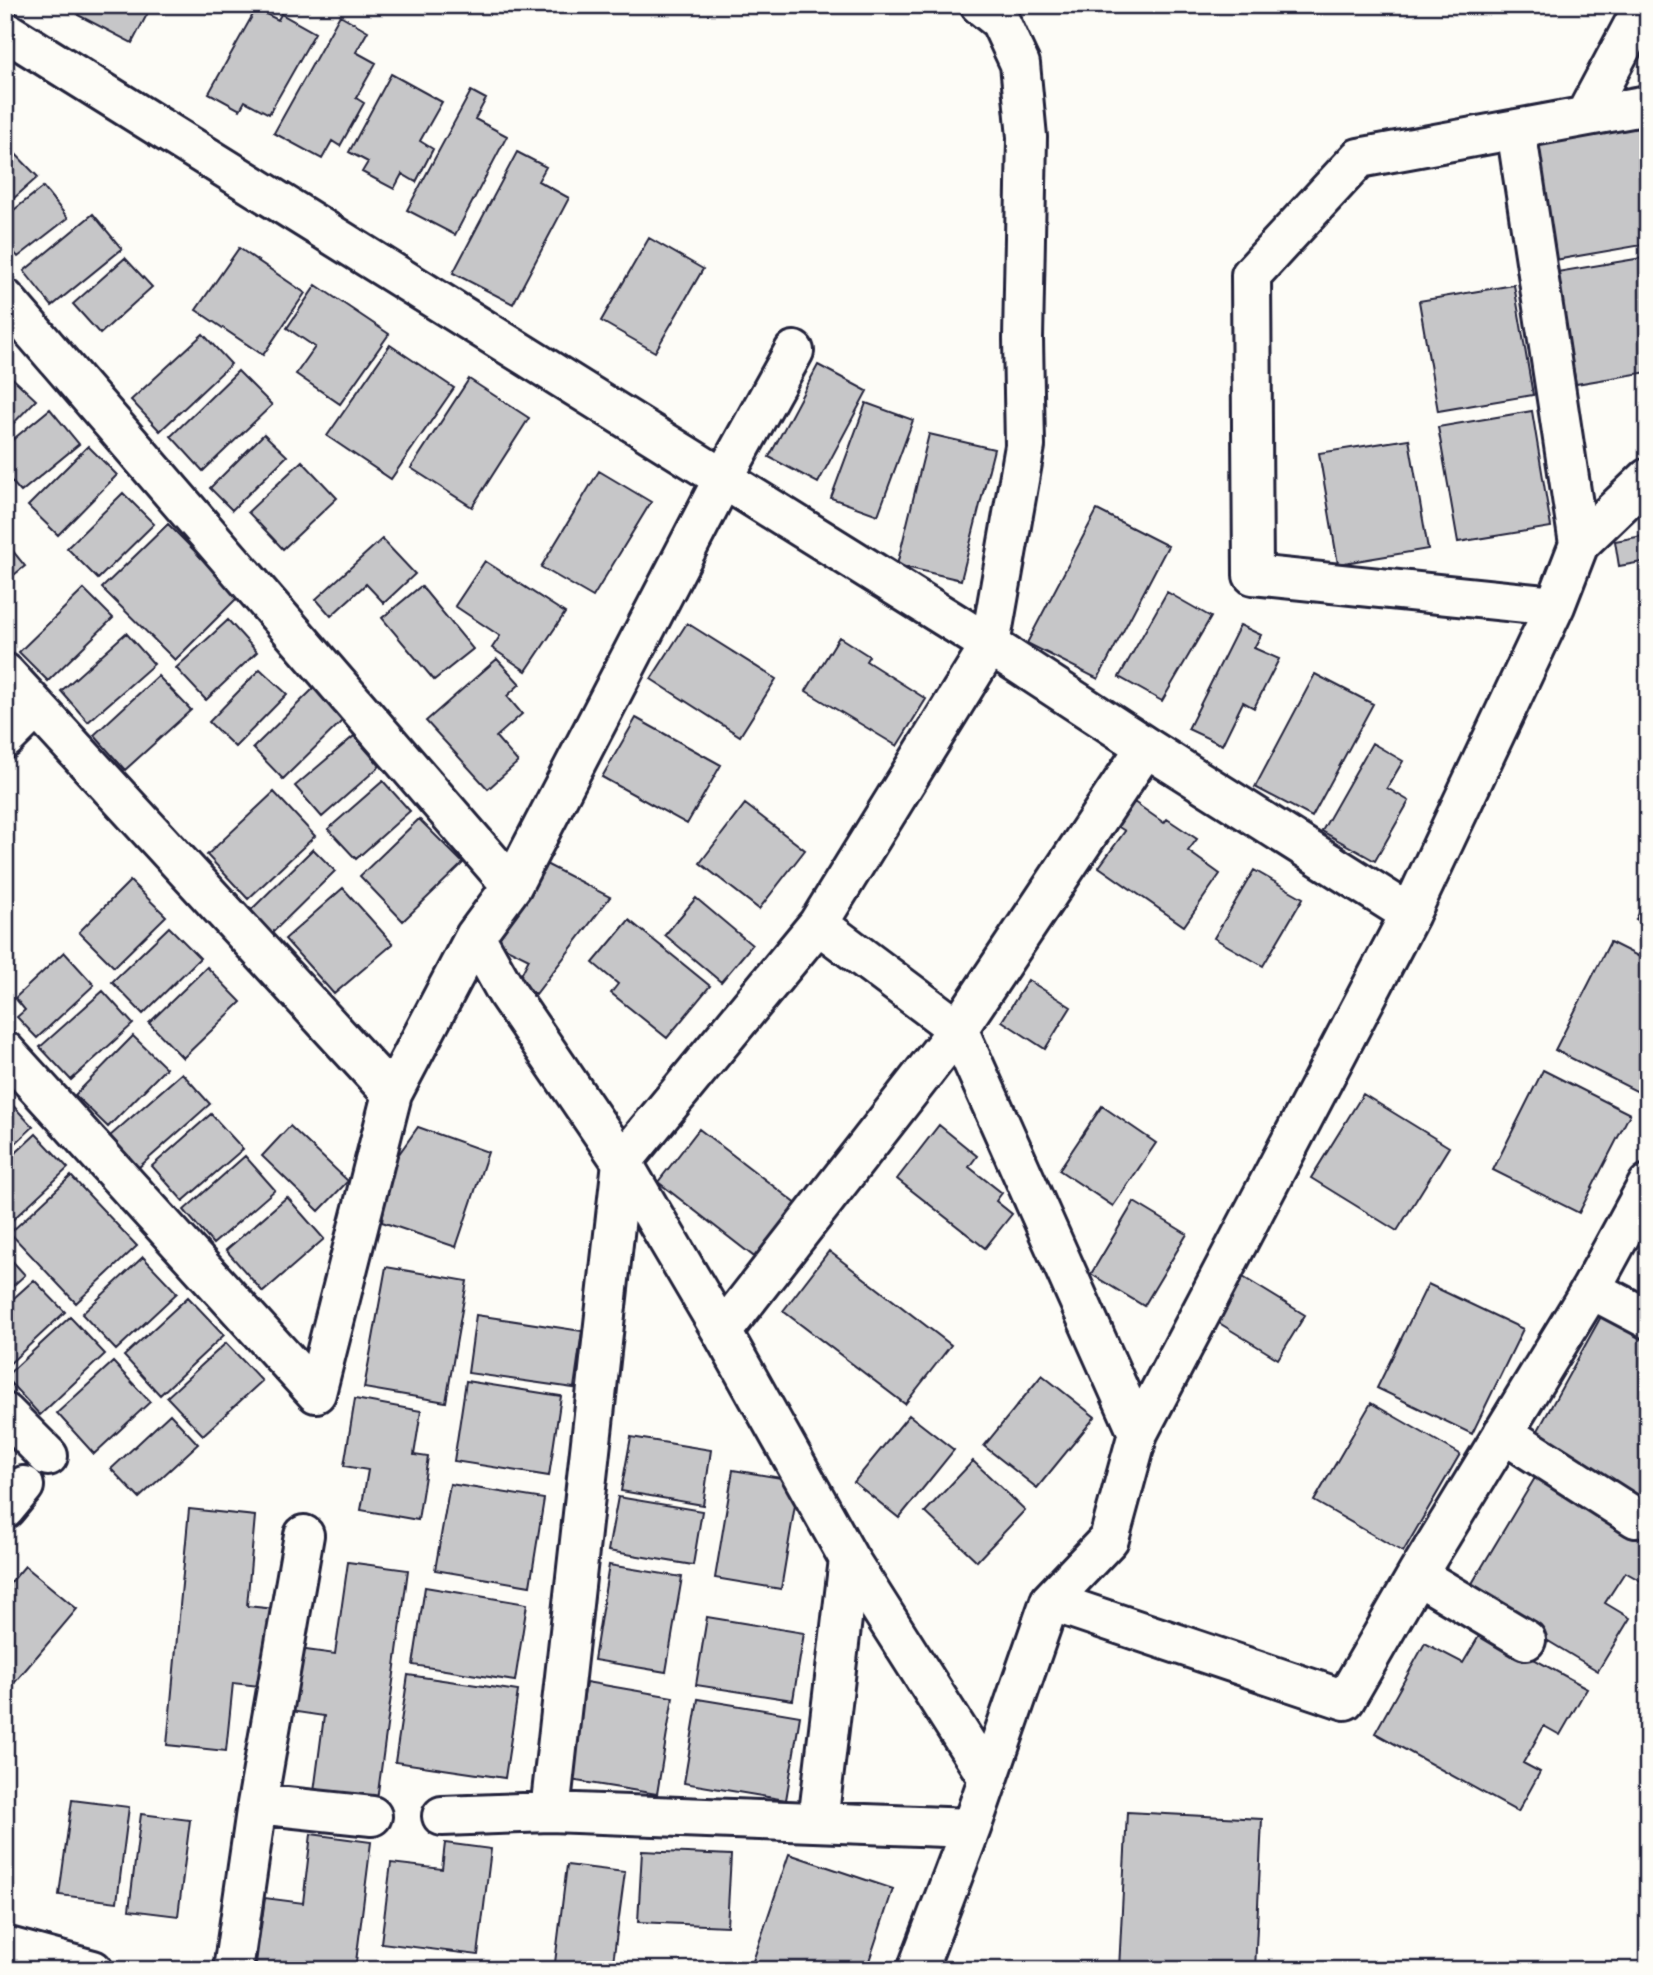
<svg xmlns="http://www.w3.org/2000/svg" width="1653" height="1975" font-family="'Gochi Hand',sans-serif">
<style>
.building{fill:#c6c6c8;stroke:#22223b;stroke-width:2}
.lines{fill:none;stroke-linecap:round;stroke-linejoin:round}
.minor-casing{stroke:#22223b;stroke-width:44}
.minor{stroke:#fdfcf7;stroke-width:38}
</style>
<rect width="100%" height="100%" fill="#fdfcf7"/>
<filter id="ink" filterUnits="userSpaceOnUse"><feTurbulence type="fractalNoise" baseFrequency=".0143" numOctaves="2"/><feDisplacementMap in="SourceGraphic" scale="14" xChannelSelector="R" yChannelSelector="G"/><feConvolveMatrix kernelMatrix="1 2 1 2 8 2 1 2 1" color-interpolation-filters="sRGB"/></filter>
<g filter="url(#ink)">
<!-- building -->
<path class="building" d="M83,5H152L132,43L78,15Z
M256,9L278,20L281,14L315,33L269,114L245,101L240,110L209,93Z
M340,15L368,31L356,52L376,63L356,98L364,103L340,146L332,141L322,159L274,133Z
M391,74L442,102L420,141L433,149L416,182L402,174L394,189L362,172L368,162L349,152Z
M471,91L486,99L475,119L507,136L455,235L407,210Z
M1638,123L1648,179V244L1555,260L1535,141Z
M5,143L38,177L5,206Z
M517,152L546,167L538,181L569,198L513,304L453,273Z
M43,187L68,218L18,257L5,242V217Z
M93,214L122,249L52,306L24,271Z
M649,238L703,269L655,352L601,321Z
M239,248L305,293L263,355L196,310Z
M1648,257V372L1576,384L1557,272Z
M125,258L152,287L100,334L73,304Z
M316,285L389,334L340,404L296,374L315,347L287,328Z
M1514,285L1533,395L1438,411L1419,301Z
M203,334L231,364L160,431L131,400Z
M390,345L454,388L391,479L327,436Z
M818,365L867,391L818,483L769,457Z
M238,371L272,405L203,471L171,436Z
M7,373L36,400L5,432V374Z
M469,379L529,418L472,507L411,468Z
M866,403L913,420L878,515L831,498Z
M50,409L79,444L21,492L5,474V446Z
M1532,411L1551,527L1458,542L1438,427Z
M264,434L287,456L232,510L210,488Z
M929,434L994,449L961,580L897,565Z
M1409,439L1428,549L1338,564L1319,453Z
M88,446L117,475L58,535L28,506Z
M302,461L337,498L283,549L248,512Z
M599,471L651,502L593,597L541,567Z
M123,493L154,524L98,579L67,548Z
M1097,510L1168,546L1098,679L1027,643Z
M168,524L239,596L175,660L102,588Z
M1648,535V561L1619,566L1615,541Z
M382,539L415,574L384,603L366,584L331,616L316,599Z
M8,545L25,566L5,582V547Z
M485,561L565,613L526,671L492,648L500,636L455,606Z
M421,586L473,649L434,680L382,618Z
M84,589L113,618L48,681L19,652Z
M1167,592L1211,617L1162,701L1119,677Z
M228,620L257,652L206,700L176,668Z
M687,623L776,679L740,736L651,679Z
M1240,625L1261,635L1254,648L1279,659L1254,708L1243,702L1222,745L1188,729Z
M126,633L154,664L88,722L61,691Z
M839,637L869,656L866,661L926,699L897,746L806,691Z
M497,659L520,684L507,696L522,714L496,737L518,762L488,789L426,721Z
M260,669L287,694L235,747L209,722Z
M1315,674L1373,704L1312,817L1255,787Z
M158,676L191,710L125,770L94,735Z
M314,688L344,719L283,779L253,748Z
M636,718L721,765L687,824L602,777Z
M354,736L380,766L322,817L295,786Z
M1372,743L1403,761L1387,788L1409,801L1375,861L1322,831Z
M383,781L410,811L356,859L328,829Z
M274,792L315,836L248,899L207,855Z
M1134,802L1164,823L1167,819L1197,839L1188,851L1220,874L1184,926L1099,867L1125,831L1117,826Z
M745,804L805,850L759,909L700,863Z
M419,819L463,863L403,921L360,876Z
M313,849L335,871L271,934L249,912Z
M540,861L610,897L536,994L516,985L529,959L497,943Z
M1254,870L1303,898L1263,966L1214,938Z
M130,881L166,916L114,967L79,932Z
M343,888L393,944L334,994L285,939Z
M1648,897V925L1636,919Z
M696,898L752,945L721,982L665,935Z
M629,920L710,986L667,1038L611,993L618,984L593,963Z
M169,927L200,958L143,1014L112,982Z
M1610,942L1648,961V1092L1646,1096L1555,1050Z
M64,952L94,985L37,1038L17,1017L25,1010L15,998Z
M207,967L241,1002L183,1058L149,1023Z
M1028,980L1071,1007L1045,1049L1002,1021Z
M103,991L133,1024L71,1080L40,1047Z
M133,1036L166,1068L108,1127L75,1095Z
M1543,1070L1630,1114L1579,1213L1493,1170Z
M182,1073L210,1104L138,1168L110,1136Z
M1363,1094L1449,1147L1397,1231L1311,1178Z
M5,1097L33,1127L5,1153Z
M1102,1106L1156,1143L1113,1206L1059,1170Z
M211,1114L243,1149L183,1201L152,1166Z
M939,1125L977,1156L969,1167L1002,1193L996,1201L1012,1214L985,1248L897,1179Z
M290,1126L348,1181L319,1211L262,1156Z
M418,1127L488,1152L456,1247L382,1222L389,1168Z
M699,1129L798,1205L757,1259L658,1182Z
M36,1134L68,1168L5,1227V1163Z
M245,1156L275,1190L213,1244L184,1210Z
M71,1176L137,1246L76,1303L10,1233Z
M287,1197L324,1239L263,1292L226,1250Z
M1134,1202L1187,1234L1144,1306L1091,1274Z
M829,1251L951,1345L905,1404L783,1311Z
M5,1253L25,1275L5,1293Z
M143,1257L177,1293L116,1350L82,1314Z
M386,1267L467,1281L446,1402L364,1388Z
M1238,1274L1305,1315L1278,1359L1211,1318Z
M34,1280L65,1312L5,1368V1306Z
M1428,1284L1523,1329L1472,1434L1377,1388Z
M188,1297L224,1335L160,1395L124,1356Z
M1603,1313L1648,1338V1507L1531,1443Z
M476,1315L582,1331L574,1388L468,1373Z
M70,1317L105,1354L40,1415L5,1377Z
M226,1343L262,1381L203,1435L167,1397Z
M113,1362L150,1402L94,1454L57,1413Z
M1042,1375L1095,1417L1037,1488L984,1446Z
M466,1381L561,1396L549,1476L454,1461Z
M355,1399L421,1411L414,1455L428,1457L418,1520L361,1510L368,1470L344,1466Z
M1371,1403L1460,1454L1403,1552L1314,1501Z
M170,1414L198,1444L139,1498L111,1469Z
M909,1415L954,1450L899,1518L854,1482Z
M631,1437L711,1450L703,1505L621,1491Z
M973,1461L1025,1510L977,1561L925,1512Z
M733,1470L799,1481L781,1589L715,1578Z
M1539,1471L1648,1535V1585L1625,1572L1605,1603L1630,1618L1598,1671L1467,1592Z
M450,1484L544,1499L530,1586L435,1570Z
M618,1497L702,1511L693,1565L608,1551Z
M189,1509L255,1516L247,1606L275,1609L269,1687L233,1683L226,1751L167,1745Z
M348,1562L408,1570L377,1800L314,1792L324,1716L290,1711L298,1649L335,1654Z
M609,1565L682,1577L666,1672L594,1660Z
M25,1566L77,1609L5,1694V1589Z
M425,1587L527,1604L515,1681L413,1665Z
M707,1617L804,1633L793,1700L696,1685Z
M1482,1631L1587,1688L1560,1735L1544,1726L1523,1763L1540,1772L1518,1812L1375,1733L1425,1643L1463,1663Z
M408,1675L518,1691L505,1778L395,1762Z
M586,1682L673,1697L657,1794L570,1780Z
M698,1699L800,1716L786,1800L684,1783Z
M72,1800L129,1807L117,1902L59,1895Z
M1127,1812L1262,1819L1255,1970L1119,1969Z
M141,1814L190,1820L178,1916L129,1910Z
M311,1834L371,1842L355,1970H255L265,1898L303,1903Z
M445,1843L491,1849L478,1955L381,1943L391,1863L442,1869Z
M642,1851L731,1855L727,1926L638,1922Z
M789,1854L893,1889L866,1970H750Z
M567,1865L625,1872L612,1970L555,1963Z"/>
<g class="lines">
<defs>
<path id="minor" d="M5,31L990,645L1146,747L1410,914L1138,1433L1109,1539L1050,1601L971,1828L917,1970
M1585,116L1644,5
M1516,129L1579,544
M5,299L512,886
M1555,606L1253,575L1251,275L1359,158L1648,105
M5,673L392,1094L475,936L512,886L723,479L794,351
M5,739L36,708
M1410,914L1555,606L1579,544L1648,478
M818,924L958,1029L1138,1433
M475,936L507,993L622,1162L722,1332L849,1559L988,1778
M5,1051L316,1393
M1591,1289L1648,1319
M722,1332L958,1029L1146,747
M316,1393L392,1094
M5,1413L48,1456
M1503,1433L1636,1518
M5,1509L24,1486
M1417,1575L1526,1640
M1050,1601L1345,1700L1417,1575L1591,1289L1648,1184
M257,1804L372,1816
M550,1812L622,1162L818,924L990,645L1025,446L1023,339L1027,137L1020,64L1000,21L980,5
M442,1816L550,1812L971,1828
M818,1822L849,1559
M5,1946L93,1970
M233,1970L257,1804L304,1535"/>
</defs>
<!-- minor casing -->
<use href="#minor" class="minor-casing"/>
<!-- minor -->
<use href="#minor" class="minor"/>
</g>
</g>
<!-- margin -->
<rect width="1653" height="1975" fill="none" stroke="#fdfcf7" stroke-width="28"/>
<rect x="14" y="14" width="1625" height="1947" fill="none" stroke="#22223b" stroke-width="2.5" filter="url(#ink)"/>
</svg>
